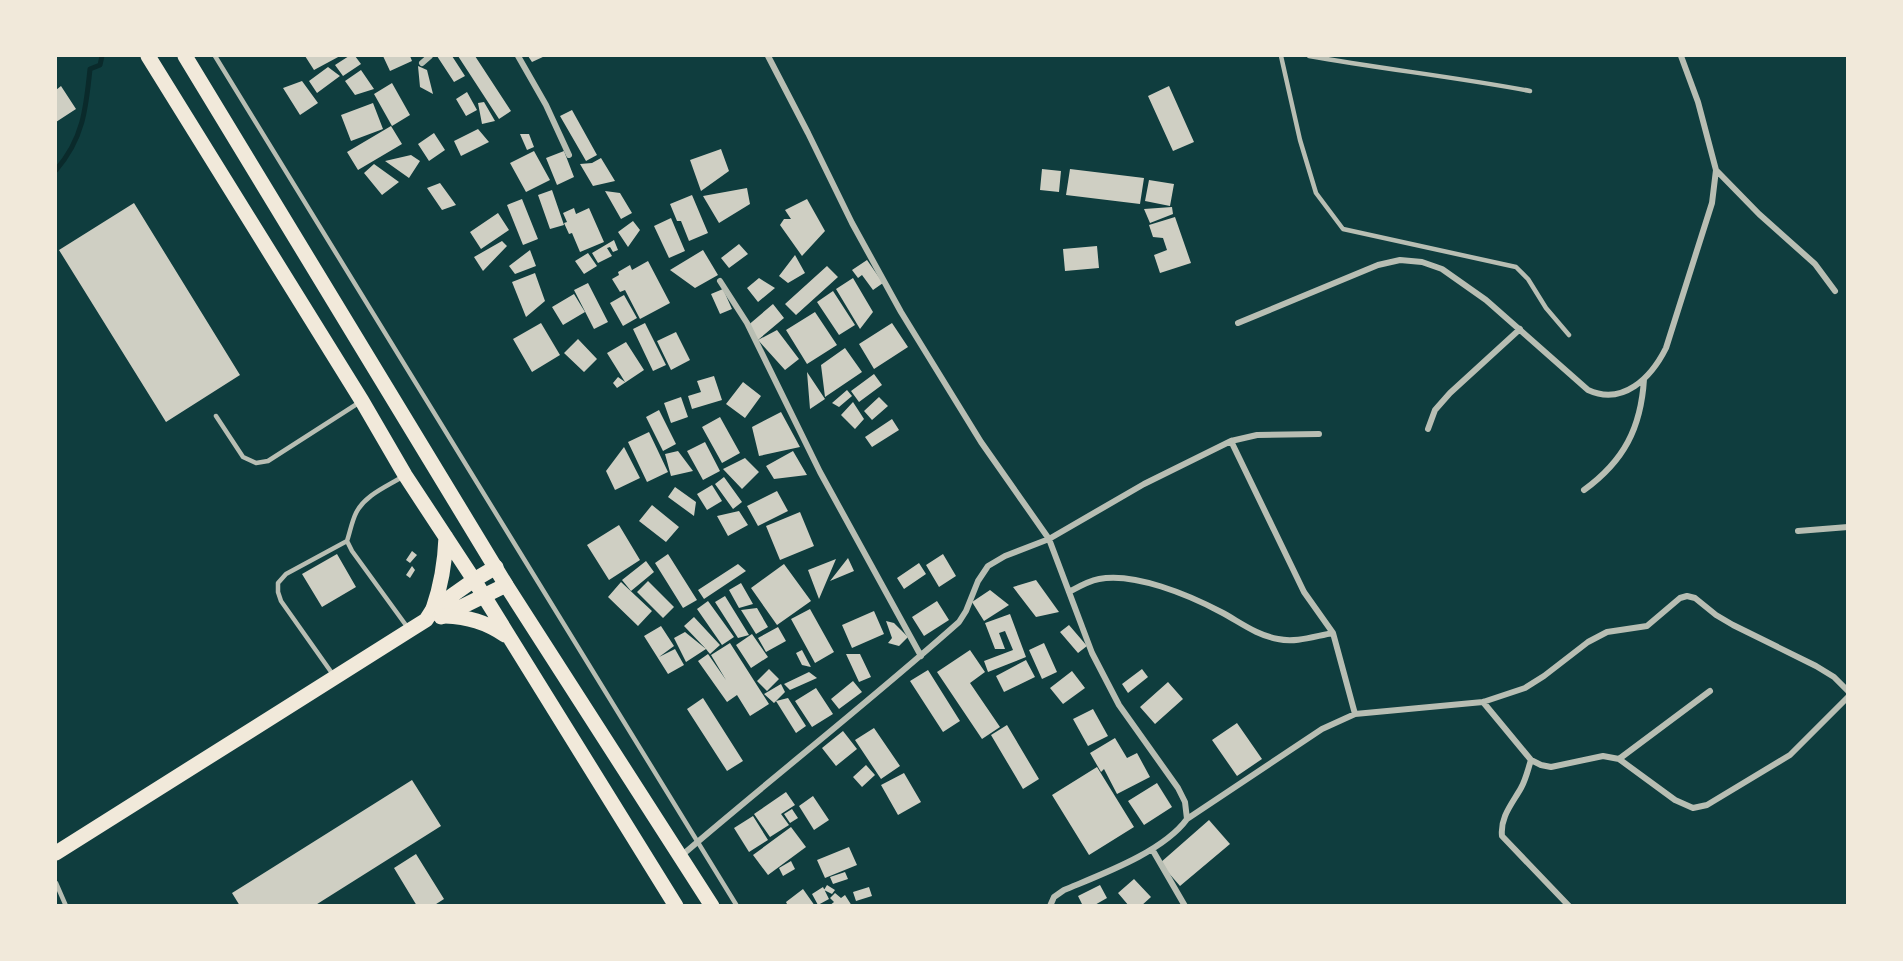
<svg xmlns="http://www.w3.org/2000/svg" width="1903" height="961" font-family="Signika,sans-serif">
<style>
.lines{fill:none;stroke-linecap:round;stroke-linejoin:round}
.stream{stroke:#0a2a2b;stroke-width:5}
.building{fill:#cfcfc3}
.service{stroke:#b8beb3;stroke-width:4.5}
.minor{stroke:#b8beb3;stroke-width:6}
.primary{stroke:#f1e9da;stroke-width:15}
.trunk{stroke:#f1e9da;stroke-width:15}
</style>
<rect width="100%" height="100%" fill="#0f3d3e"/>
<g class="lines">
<!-- stream -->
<path class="stream" d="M56,170C83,139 86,109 90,69L100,65L102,56"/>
</g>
<!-- building -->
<path class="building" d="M305,56H340L314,70Z
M349,56H355L361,64L343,76L335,65Z
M383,56H410L412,61L390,71Z
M437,56H452L465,76L454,82Z
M458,56H475L511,111L499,119Z
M528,56H545L532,62Z
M418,66L427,70L433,94L420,87Z
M328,67L340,76L317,93L309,81Z
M361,70L374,89L355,95L345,81Z
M302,81L318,103L300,115L283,88Z
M392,83L410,115L392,126L374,94Z
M61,86L76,109L56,122V90Z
M1169,86L1194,142L1173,151L1148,96Z
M467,92L477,110L466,116L456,99Z
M484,102L495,121L482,124L478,103Z
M373,103L383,129L351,141L341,115Z
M572,110L597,155L586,161L560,116Z
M391,126L402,144L358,170L347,152Z
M478,129L489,142L461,156L454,141Z
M434,133L445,150L429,161L418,144Z
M520,134H529L534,147L527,150Z
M721,149L729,171L701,191L690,160Z
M534,151L550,180L526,192L510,163Z
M564,151L574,177L557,185L546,158Z
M411,155L420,161L409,178L385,161Z
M601,158L615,181L593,186L580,164L592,163Z
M374,164L399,182L382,195L364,173Z
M1042,169L1061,171L1059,192L1040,190Z
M1070,169L1144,178L1140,204L1066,195Z
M1149,180L1174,184L1170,206L1145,201Z
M440,183L456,205L442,210L427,188Z
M747,188L750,204L719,223L703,196Z
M552,190L564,225L550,229L538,195Z
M605,191L620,193L632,213L621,219Z
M692,195L708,233L689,241L681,221H677L670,204Z
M522,199L538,239L523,245L507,205Z
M807,199L825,231L802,256L780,225L784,219H791L785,210Z
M134,203L240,375L166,422L59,250Z
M1172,207L1173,214L1150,223L1144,209Z
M574,208L576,214L589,208L604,242L580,252L572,233L569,234L564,223L567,222L563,213Z
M498,213L509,230L481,249L470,232Z
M1175,217L1191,263L1160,273L1154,255L1167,250L1163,238L1153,237L1149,225Z
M671,218L685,251L669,258L654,226Z
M633,221L640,230L628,247L618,232Z
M614,240L618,250L613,252L610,247L607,248L612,256L598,263L592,253Z
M502,241L507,246L483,271L474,257Z
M739,244L748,254L729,268L721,258Z
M1097,246L1099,268L1065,271L1063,249Z
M530,250L536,266L515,274L509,266Z
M703,250L718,275L695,288L670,270Z
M588,253L597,266L584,274L575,261Z
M795,255L805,273L788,283L779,276Z
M867,260L883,283L873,290L862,275L858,278L852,270Z
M648,261L670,303L640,319L625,290L620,292L612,279L619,275L618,272L630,265L632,270Z
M827,266L838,277L796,315L785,304Z
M535,273L545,301L526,317L512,282Z
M759,278L775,288L758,302L747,288Z
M853,278L873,312L860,329L836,289Z
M588,283L608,322L594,329L574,290Z
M723,289L732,309L720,314L711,294Z
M833,291L855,325L839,335L817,302Z
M574,294L585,312L563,325L552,307Z
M624,295L637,318L623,326L610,303Z
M773,304L784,318L758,340L746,327Z
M815,312L837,345L807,364L786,330Z
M541,323L560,355L532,372L513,339Z
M645,323L666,365L653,371L633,329Z
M892,323L908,347L874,369L859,344Z
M777,330L799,359L785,370L758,340Z
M676,332L690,360L671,370L657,341Z
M578,339L597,359L584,372L564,353Z
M626,342L644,370L617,388L613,383L618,377L625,382L607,353Z
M845,348L862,372L825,397L821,365Z
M807,372L825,399L810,409Z
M874,374L882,385L859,402L851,391Z
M714,376L722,400L692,409L688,396L701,392L697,381Z
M743,382L761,396L745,418L726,404Z
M847,390L852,396L839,407L832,403Z
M681,397L688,417L671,423L664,403Z
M879,397L888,406L872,420L864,411Z
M853,402L864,419L855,429L841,415Z
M659,410L676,444L663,451L646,417Z
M781,412L800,447L759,456L752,427Z
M720,417L740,453L722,463L702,427Z
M892,419L899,430L872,447L865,437Z
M649,432L668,472L647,482L628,442Z
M705,442L720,471L703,480L687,451Z
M624,447L640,478L615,490L606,471Z
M678,451L693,471L671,476L665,454Z
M793,451L807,475L774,479L766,466Z
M745,458L759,472L742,489L723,469Z
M724,477L742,502L733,509L715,484Z
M712,485L722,501L707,510L697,494Z
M675,487L696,502L694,516L668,497Z
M777,491L788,511L758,526L747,506Z
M652,505L679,527L666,542L639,521Z
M739,511L748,525L728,536L717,516Z
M800,512L814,546L780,560L766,526Z
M619,525L640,560L609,580L587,545Z
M412,551L417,555L410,563L406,560Z
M337,554L356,587L322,607L302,574Z
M668,554L697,600L683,608L655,563Z
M943,554L956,576L939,587L926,565Z
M848,558L854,571L830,581Z
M836,559L819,599L808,570Z
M646,561L654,572L631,591L622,580Z
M919,563L926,574L904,589L897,578Z
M738,564L746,571L704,599L698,590Z
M784,564L811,601L777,625L751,588Z
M412,566L415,570L410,578L406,575Z
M1036,580L1059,612L1036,617L1013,587Z
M648,581L674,607L663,618L637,592Z
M621,582L652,611L638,626L608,597Z
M741,583L753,604L739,608L729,590Z
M990,590L1009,605L984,621L972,602Z
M725,596L749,635L738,638L715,602Z
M708,601L734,637L722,645L697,609Z
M937,601L949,620L924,636L912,617Z
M757,608L768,627L756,634L741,610Z
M810,609L834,652L815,663L791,619Z
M874,611L884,634L852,648L842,625Z
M1010,614L1026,657L988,672L984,661L1013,650L1005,631L999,633L1005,649H995L985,623Z
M694,617L720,645L710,654L706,649L686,662L674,638L685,632L706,649L684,626Z
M886,621L894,623L908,637L899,646L888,643L892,638Z
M1069,625L1087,646L1078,653L1060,632Z
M661,626L674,646L659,657L675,649L684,665L668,674L644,636Z
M778,627L786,641L766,652L758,638Z
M752,634L768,657L751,668L736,645Z
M730,643L769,704L750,716L737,695L727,702L698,661L708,654L726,680L711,655Z
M1044,643L1057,672L1042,679L1029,650Z
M802,650L811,667L802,665L796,653Z
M970,650L985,672L970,683L1000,727L982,739L937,672Z
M846,654H860L871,677L859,682Z
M1026,660L1035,677L1004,692L996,676Z
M769,669L779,679L767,691L757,681Z
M1142,669L1148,677L1128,693L1122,684Z
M928,670L960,721L943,732L910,681Z
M1072,671L1085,688L1063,704L1050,688Z
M809,672L817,678L790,690L784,684Z
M853,681L862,692L839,709L831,699Z
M1168,682L1183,699L1155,724L1140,707Z
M781,684L785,692L774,703L764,694Z
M816,688L833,714L812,727L795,701Z
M703,698L743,761L727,771L687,709Z
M788,698L806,726L796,733L776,701Z
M1093,709L1108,736L1088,746L1073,719Z
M1237,723L1262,759L1237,776L1212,740Z
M1007,725L1039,779L1023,789L991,735Z
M874,728L900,766L881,779L855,740Z
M843,731L857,749L836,766L822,748Z
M1115,738L1127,758L1137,753L1150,777L1117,794L1104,769L1101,772L1090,753Z
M866,765L875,775L862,787L853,777Z
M1097,767L1134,827L1089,855L1052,795Z
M904,773L921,802L898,815L881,785Z
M412,780L441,826L314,906H240L232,893Z
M1157,783L1172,807L1144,825L1128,801Z
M786,792L795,805L781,814L789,825L770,837L754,814Z
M813,796L829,820L814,830L799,806Z
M792,809L798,818L790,823L784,814Z
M753,816L768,840L749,852L734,828Z
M1209,820L1230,844L1180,886L1160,863Z
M791,827L806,847L768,875L753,855Z
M849,847L857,865L825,878L817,860Z
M416,854L444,899L433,906H417L394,868Z
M791,861L795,869L783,876L779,868Z
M845,872L848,879L833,884L830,877Z
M1134,879L1151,897L1141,906H1129L1118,893Z
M827,885L835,890L832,894L824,890Z
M1100,885L1107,898L1093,906H1083L1078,896Z
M823,887L829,899L818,905L812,894Z
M869,887L872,896L856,901L853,892Z
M803,889L815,906H788L786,902Z
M835,893L841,898L845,895L852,906H829L834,902L830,898Z"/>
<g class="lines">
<!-- service -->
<path class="service" d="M215,56L737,906
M1281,56L1300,140L1316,193L1343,229L1516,267L1528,279L1546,308L1569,335
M1309,56C1382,69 1456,77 1530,91
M216,416L243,457L256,463L268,461L360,402
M402,477C386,487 365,495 356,513C352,521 350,532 347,541L352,551L408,628
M334,676L281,601L278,592V583L286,574L347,541
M56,883L66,906"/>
<!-- minor -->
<path class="minor" d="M518,56L546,105L569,155
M768,56L808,133L852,223L901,312L981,442L1049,539L1092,653L1119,705L1178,788L1185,802L1187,819C1163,852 1102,874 1064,890L1054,897L1050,906
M422,63L430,56
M1716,170L1759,214L1815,264L1835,291
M720,281L747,323L820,472L921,656
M1238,323L1378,265L1400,260L1422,262L1442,269L1486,300L1588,390C1623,406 1651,378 1666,348L1712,203L1716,170L1698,102L1681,56
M1428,429L1435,410L1450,393L1520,329
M1231,441L1304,592L1333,633L1355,714
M1584,490C1624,461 1641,428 1644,379
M1798,531L1848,527
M1069,592C1078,587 1088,581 1099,579C1134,572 1189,595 1221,612C1240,622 1256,635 1278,639C1296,643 1315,636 1333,633
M1483,702L1531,760L1541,765L1551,767L1603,756L1619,759L1675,800L1693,808L1707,805L1790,755L1848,697
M1619,759L1710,691
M1531,760C1528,769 1526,779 1521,788C1512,804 1500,817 1502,836L1569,906
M1187,819L1322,729L1355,714L1483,702L1525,688L1544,676L1588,642L1607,632L1647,626L1680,598L1687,596L1695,598L1716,615L1733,625L1816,666L1834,677L1848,691
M1152,849L1185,906
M681,856C773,777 869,702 959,622L966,611L978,581L988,566L1005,556L1049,539L1144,484L1231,441L1257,435L1319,434"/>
<!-- primary -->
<path class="primary" d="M441,617L506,585
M56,853L410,630L426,620L433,609L474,580L496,567"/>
<!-- trunk -->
<path class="trunk" d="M148,56L362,401L405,475L474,580L676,906
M185,56L506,585L712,906
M433,609C441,586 445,562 446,537
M445,616C468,617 486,622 505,635"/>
</g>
<!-- border -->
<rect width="1903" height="961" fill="none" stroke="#f1e9da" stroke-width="114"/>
</svg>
